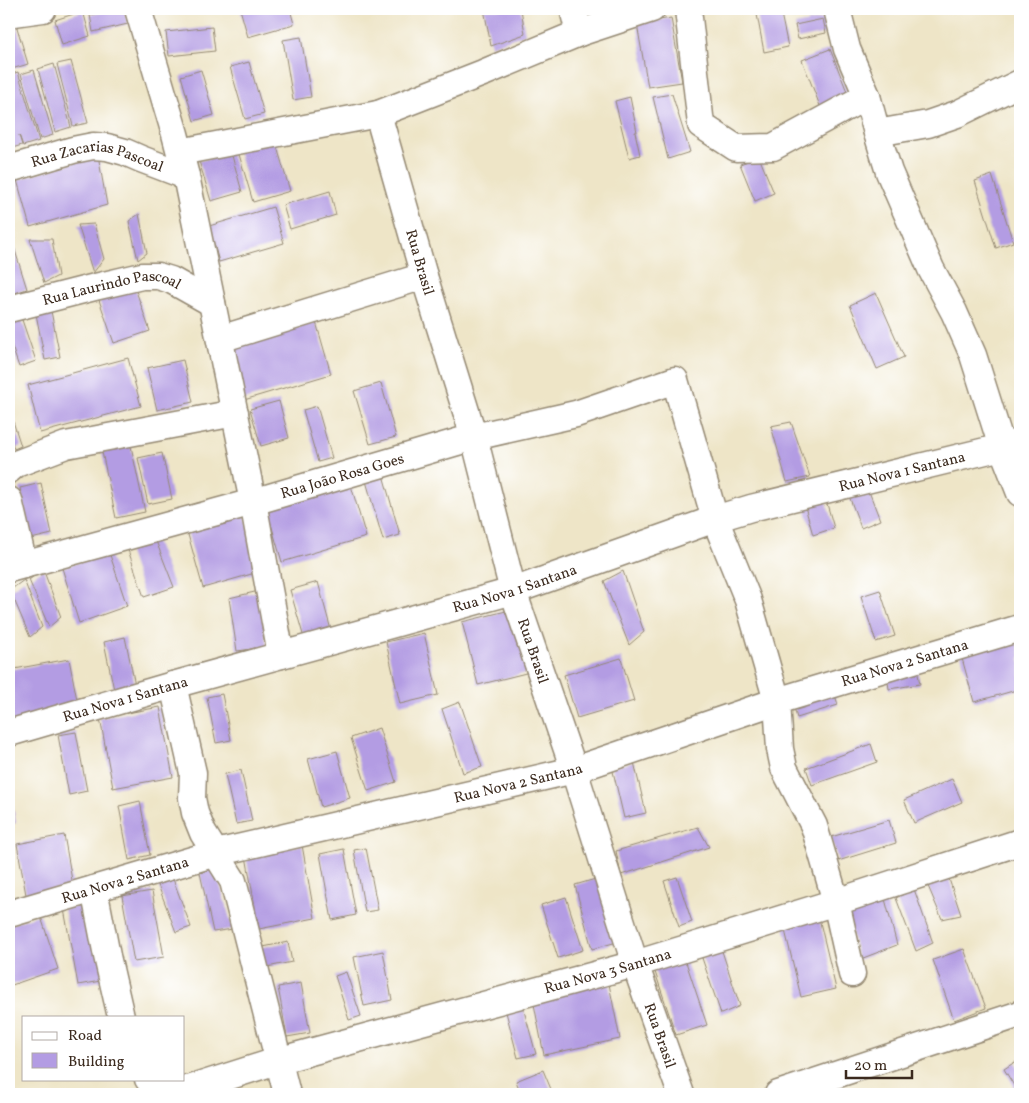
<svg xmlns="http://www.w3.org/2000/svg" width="1029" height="1103" font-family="Vollkorn,serif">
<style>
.building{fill:#b39ce3}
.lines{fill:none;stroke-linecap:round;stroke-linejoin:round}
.street-casing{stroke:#948872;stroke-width:29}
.street{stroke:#fff;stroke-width:26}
.labels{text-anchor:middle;stroke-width:4;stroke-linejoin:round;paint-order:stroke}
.street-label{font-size:15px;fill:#3b2a1e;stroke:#fff}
</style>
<rect width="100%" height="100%" fill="#fff"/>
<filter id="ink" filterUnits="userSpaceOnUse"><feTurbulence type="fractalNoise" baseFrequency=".02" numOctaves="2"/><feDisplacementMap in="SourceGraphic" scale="10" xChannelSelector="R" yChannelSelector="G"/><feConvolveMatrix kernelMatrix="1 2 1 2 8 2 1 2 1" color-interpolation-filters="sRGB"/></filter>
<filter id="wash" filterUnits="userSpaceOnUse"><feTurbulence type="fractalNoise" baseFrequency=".0096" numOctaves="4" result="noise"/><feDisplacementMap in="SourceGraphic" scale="20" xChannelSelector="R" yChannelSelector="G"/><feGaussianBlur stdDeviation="1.12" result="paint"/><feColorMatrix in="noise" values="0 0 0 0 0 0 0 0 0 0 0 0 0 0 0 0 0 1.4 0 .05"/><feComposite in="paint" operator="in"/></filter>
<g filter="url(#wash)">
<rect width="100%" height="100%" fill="#eee5c7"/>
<g id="blocks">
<!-- building -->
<path class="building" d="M118,9H124L128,24L93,32L90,15Z
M240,9H290L294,24L248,37Z
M484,9H521L525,34L491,46Z
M756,9H780L788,47L764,52Z
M83,11L90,36L62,45L55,20Z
M671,18L682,82L648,87L637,24Z
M823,19L826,33L798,39L795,25Z
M15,21L28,64L12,69L9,59V23Z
M212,27L215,51L169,56L166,32Z
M301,37L311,97L293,100L283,40Z
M830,49L850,99L822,111L802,60Z
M71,61L88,123L73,126L57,64Z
M249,62L264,114L245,119L230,67Z
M54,64L71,127L55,132L38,69Z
M34,70L53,135L40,139L21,74Z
M201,70L214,115L194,121L181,76Z
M18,72L39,141L23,146L19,135L22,145L9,149V75Z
M672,94L690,152L668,159L653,97Z
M630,97L637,132H635L640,155L629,158L615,101Z
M275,140L290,191L253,202L238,151Z
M231,152L242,192L211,201L199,161Z
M98,155L107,205L30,227L17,180Z
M759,157L774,193L755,201L740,164Z
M992,175L1013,242L996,248L975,181Z
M330,191L336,215L290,229L283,205Z
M273,207L284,243L219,262L209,226Z
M139,214L147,253L138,260L129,221Z
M94,224L104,259L93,273L78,225Z
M30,239H52L58,276L44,283Z
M13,244L27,289L9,295V245Z
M135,288L150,331L114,343L99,300Z
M876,293L904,357L877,369L850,305Z
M51,311L60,357L45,360L36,314Z
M20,314L36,361L19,367L9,338V317Z
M316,322L331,374L244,400L229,348Z
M128,358L141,406L40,433L28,385Z
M183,360L193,402L157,410L147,368Z
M381,383L396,437L370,444L354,391Z
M279,401L289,438L261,446L250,409Z
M317,406L332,458L318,462L303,410Z
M10,412L21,446L14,449L9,433V413Z
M791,422L810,477L787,482L771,426Z
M131,446L145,512L116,518L102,452Z
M162,453L172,499L148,504L138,458Z
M383,475L400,535L383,540L366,481Z
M865,481L880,520L861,528L846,488Z
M350,482L366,537L282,562L266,507Z
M41,483L52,534L31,539L20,488Z
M825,497L834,528L813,535L804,503Z
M245,514L262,571L203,588L187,531Z
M154,536L174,587L144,597L126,544Z
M109,552L127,606L79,623L62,568Z
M43,569L61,617L49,627L29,580Z
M623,571L644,632L629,645L604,581Z
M24,580L42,627L30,637L10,590Z
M318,582L331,630L304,638L290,590Z
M880,590L895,636L876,642L861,596Z
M259,591L267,647L237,651L229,598Z
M514,609L530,672L478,685L462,622Z
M424,633L438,695L400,704L386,642Z
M1015,635L1020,654V689L974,702L960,651Z
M125,637L135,685L114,690L104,642Z
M621,658L634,701L577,718L564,675Z
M69,659L79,710L9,723V670Z
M916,664L920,684L889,689L886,669Z
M833,688L838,705L797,718L792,701Z
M222,694L231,740L216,743L207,697Z
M460,702L482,767L463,773L442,709Z
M160,707L173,777L113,788L100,718Z
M379,728L396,782L368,791L351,738Z
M76,732L87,791L69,795L58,735Z
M871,744L877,762L812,785L806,768Z
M337,751L350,798L321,807L308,759Z
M634,762L646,813L624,818L612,767Z
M241,770L252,821L236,824L225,774Z
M952,779L962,802L914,823L904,800Z
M9,790H10L16,823L9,824Z
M140,801L150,855L129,860L119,806Z
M889,820L896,843L838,861L831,837Z
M698,827L709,847L621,875L616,851Z
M64,835L73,886L26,895L17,844Z
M302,845L315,918L259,929L246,856Z
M366,848L378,910L365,912L354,850Z
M344,849L356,915L332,920L320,854Z
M215,868L233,929L213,932L200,873Z
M948,876L961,915L942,919L928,886Z
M677,877L692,922L679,927L664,881Z
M599,878L617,942L592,949L575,885Z
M173,879L191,927L176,932L158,885Z
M914,889L933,943L916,951L896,898Z
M152,891L164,957L134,962L122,896Z
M884,895L897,945L858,960L847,913Z
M566,897L583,950L558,958L541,905Z
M92,903L106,980L78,985L64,909Z
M40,914L58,969L9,986V925Z
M819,918L836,989L801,997L784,926Z
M288,942L292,962L262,968L258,948Z
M721,948L740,1006L721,1014L702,958Z
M964,949L986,1008L954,1020L933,960Z
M383,951L392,1000L364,1006L354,957Z
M684,956L707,1025L676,1035L653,966Z
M346,972L361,1016L349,1020L335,976Z
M608,979L620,1039L544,1055L532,994Z
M301,983L310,1033L287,1037L278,987Z
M523,1007L536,1054L518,1058L506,1012Z
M1015,1062L1020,1071V1094H1019L1004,1069Z
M543,1070L553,1094H521L516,1081Z"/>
</g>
</g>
<g filter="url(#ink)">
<use href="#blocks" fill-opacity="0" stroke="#948872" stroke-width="1"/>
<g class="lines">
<defs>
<g id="street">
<path d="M138,9L175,134L186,176L253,502L281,655"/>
<path d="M573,9L579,33"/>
<path d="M688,9L701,125L736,148L773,147L867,96"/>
<path d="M837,9L847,49L867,96L877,133L889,172L931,269L954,312L973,355L1002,447L1020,493"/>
<path d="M9,15L14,13L43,9"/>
<path id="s1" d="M378,114L424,276L474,437L513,591L574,770L635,964L681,1094"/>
<path d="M877,133L928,124L957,114L1020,83"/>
<path d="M180,152L378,114L483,73L579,33L652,9"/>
<path id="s2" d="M9,169L73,150L93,146L107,147L125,152L141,159L186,176"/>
<path id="s3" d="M9,309L95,287L142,276H158L171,280L212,303"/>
<path d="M220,339L424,276"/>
<path d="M9,470L16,464L66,445L235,413"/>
<path d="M9,500L24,565"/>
<path id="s4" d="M9,569L253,502L474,437L576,414L675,380L715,519L748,600L777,701L780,749L784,768L814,826L836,902L852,974"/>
<path d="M173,685L193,773L192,798L195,813L203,833L233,881L287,1094"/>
<path id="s5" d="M9,733L173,685L513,591L715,519L751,508L1002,447L1020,442"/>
<path d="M94,889L107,956L121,1017"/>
<path id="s6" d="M9,914L216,853L574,770L777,701L1020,628"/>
<path id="s7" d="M148,1079L156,1088L166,1092L177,1091L192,1088L277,1061L635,964L836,902L1020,842"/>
<path d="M778,1094L1020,1014"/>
</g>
</defs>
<!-- street casing -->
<use href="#street" class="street-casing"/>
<!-- street -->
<use href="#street" class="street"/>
</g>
</g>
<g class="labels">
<!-- street labels -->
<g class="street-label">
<text dy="5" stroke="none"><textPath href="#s2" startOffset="92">Rua Zacarias Pascoal</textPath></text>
<text dy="5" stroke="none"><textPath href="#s1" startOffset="154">Rua Brasil</textPath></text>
<text dy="5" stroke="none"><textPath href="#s3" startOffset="106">Rua Laurindo Pascoal</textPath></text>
<text dy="5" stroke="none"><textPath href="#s5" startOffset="931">Rua Nova 1 Santana</textPath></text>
<text dy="5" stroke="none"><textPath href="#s4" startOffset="346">Rua João Rosa Goes</textPath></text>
<text dy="5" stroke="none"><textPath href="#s5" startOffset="526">Rua Nova 1 Santana</textPath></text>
<text dy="5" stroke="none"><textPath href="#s1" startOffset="559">Rua Brasil</textPath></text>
<text dy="5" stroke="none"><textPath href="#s6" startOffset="931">Rua Nova 2 Santana</textPath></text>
<text dy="5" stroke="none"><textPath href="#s5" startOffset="121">Rua Nova 1 Santana</textPath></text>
<text dy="5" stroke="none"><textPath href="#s6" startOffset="526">Rua Nova 2 Santana</textPath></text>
<text dy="5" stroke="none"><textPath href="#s6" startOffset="121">Rua Nova 2 Santana</textPath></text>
<text dy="5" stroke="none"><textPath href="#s7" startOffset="481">Rua Nova 3 Santana</textPath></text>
<text dy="5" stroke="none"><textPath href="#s1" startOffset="964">Rua Brasil</textPath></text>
</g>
</g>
<!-- margin -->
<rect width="1029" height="1103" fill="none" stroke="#fff" stroke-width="30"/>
<!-- legend -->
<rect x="22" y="1016" width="162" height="65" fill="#ffffff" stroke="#b1aaa5"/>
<rect x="32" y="1032" width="25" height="8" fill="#ffffff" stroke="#b1aaa5"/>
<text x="68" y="1040" font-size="15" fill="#3b2a1e">Road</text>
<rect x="32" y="1053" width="25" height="15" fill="#b39ce3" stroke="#b1aaa5"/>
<text x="68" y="1066" font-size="15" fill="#3b2a1e">Building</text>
<!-- scale -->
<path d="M846 1070v8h66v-8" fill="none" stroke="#3b2a1e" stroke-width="2.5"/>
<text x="854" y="1070" font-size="15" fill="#3b2a1e" stroke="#ffffff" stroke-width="4" paint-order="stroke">20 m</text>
</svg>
